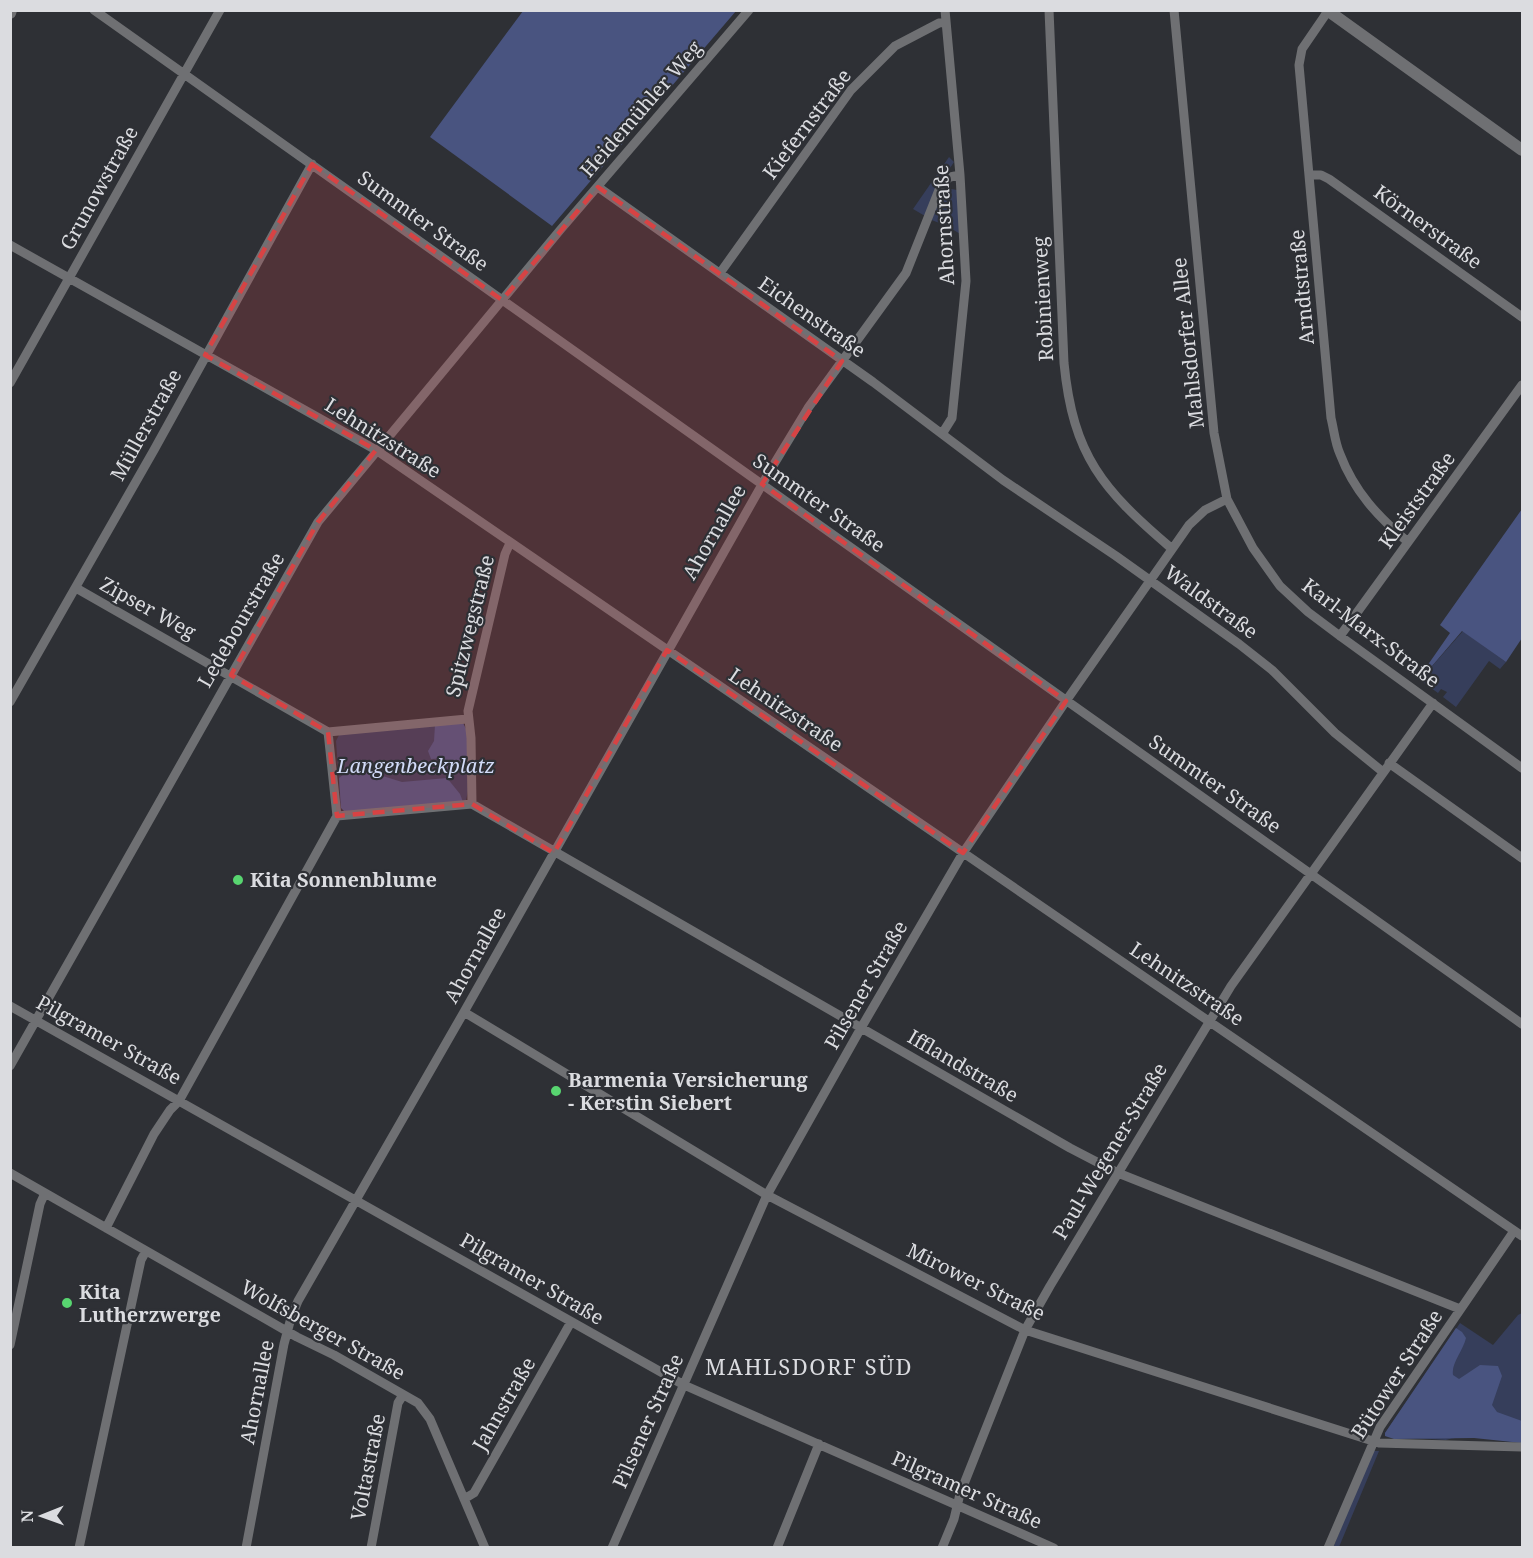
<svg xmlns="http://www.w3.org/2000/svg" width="1533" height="1558" font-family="'Noto Serif',serif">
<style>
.green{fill:#363e5b}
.forest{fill:#495480}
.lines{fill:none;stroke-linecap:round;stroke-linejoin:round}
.minor{stroke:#6f7073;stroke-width:9}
.tertiary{stroke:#6f7073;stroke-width:12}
.marked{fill:#d74344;fill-opacity:0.2;stroke:#d74344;stroke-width:4.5;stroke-dasharray:12 8;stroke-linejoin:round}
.poi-dot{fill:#58d570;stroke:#2e3035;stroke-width:2}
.labels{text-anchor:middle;stroke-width:4.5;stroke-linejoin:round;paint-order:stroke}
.street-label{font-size:20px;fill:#dbdce0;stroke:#2e3035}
.park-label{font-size:20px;font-style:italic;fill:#d2dbf8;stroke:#2e3035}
.poi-label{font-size:20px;font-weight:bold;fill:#dbdce0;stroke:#2e3035;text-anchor:start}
.quarter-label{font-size:22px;letter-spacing:1.5px;fill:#dbdce0;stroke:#2e3035}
</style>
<rect width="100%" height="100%" fill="#2e3035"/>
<!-- green -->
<path class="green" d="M949,157L954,162L937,188L925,216L913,209Z
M946,188L957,190L962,235L947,226L929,219Z
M1463,631L1506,662L1500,669L1489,661L1456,707L1443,697L1447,692L1441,689L1438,693L1420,680Z
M463,723L467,731L468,791L466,800L463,802L341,808L336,741L340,733Z
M1522,1313V1443C1499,1440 1469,1433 1446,1440L1385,1436V1433L1460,1323L1493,1345L1518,1315Z
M1372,1451H1379L1339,1547L1333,1548Z"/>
<!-- forest -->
<path class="forest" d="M523,11H736L552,226L430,137Z
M1522,509V638L1506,662L1462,631L1420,680L1418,679L1450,633L1440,625Z
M463,723L467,731L468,773L453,770L447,773L445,758L431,759L428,751L434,741L435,725Z
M357,768L402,782L447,778L460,794L463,802L345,812L341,808L339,778L348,771Z
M1456,1328L1462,1332L1466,1338C1463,1351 1451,1363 1453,1375L1459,1379L1480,1365L1498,1366L1502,1376L1492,1405L1497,1412L1522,1421V1443L1474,1438L1394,1439L1385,1436V1433Z"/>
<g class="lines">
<!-- minor -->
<path class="minor" d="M94,10L1522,1024
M1049,10L1064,363C1073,456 1103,490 1171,548
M1174,10L1214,433L1227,499L1253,548L1280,586L1308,612L1340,636L1522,768
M1328,11L1302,49L1299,65L1331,418C1334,430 1335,443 1340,454C1354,491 1378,517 1408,542
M1309,175H1321L1329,179L1522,317
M598,187L873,382L1003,480L1116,556L1239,644L1272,670L1335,733L1383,772
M10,245L376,450L1522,1236
M720,273L851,90L895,46L939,23L946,22
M10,383L220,10
M942,434L952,418L966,281L960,175L945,10
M76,588L328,732
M1340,636L1522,385
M10,702L154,450L312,164
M1389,763L1522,858
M472,804L1070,1148L1118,1173L1460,1309
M472,804L471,738L468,711L505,554L510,543
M337,816L328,732L467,719
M337,816L472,804
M10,1006L684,1385L1054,1548
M464,1012L767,1195L1025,1330L1379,1443L1522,1447
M10,1066L318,522L561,229L749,10
M10,1173L297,1337L334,1355L418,1403L430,1419L485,1548
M106,1228L154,1134L170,1110L179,1101L337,816
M10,1345L40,1204L45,1193
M464,1499L474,1493L571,1322
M79,1548L141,1260L146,1251
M246,1548L284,1344L291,1318L298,1301L464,1012L768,474L808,408L906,273L941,185L950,177L960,175
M371,1548L398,1403L403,1395
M612,1548L767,1195L861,1028L963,853L1066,701L1189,525L1205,510L1227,499
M777,1548L819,1444
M942,1548L954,1519L960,1494L1025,1330L1050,1286L1231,986L1433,703
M1328,1548L1380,1427L1514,1231"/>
<!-- tertiary -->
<path class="tertiary" d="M1327,10L1522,150
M10,13L11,10"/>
</g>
<!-- marked area -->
<path class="marked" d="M312,164L502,300L598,187L842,361L762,484L1066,701L963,853L667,650L554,853L472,804L337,816L328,732L231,675L318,522L376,450L205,355Z"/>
<!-- markers -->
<g class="poi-dot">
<circle cx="238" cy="880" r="6"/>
<circle cx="556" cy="1091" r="6"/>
<circle cx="67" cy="1303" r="6"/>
</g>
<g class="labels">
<!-- street labels -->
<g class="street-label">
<text transform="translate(641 109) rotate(-49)" y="7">Heidemühler Weg</text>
<text transform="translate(807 124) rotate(-53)" y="7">Kiefernstraße</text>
<text transform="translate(99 188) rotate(-61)" y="7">Grunowstraße</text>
<text transform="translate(423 221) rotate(36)" y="7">Summter Straße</text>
<text transform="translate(944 225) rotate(-93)" y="7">Ahornstraße</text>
<text transform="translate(1428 227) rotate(36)" y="7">Körnerstraße</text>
<text transform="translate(1302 287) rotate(-95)" y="7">Arndtstraße</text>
<text transform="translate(1043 299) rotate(-93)" y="7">Robinienweg</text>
<text transform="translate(812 317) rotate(35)" y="7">Eichenstraße</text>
<text transform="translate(1188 343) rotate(-96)" y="7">Mahlsdorfer Allee</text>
<text transform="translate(146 425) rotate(-61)" y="7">Müllerstraße</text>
<text transform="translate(383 438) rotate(32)" y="7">Lehnitzstraße</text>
<text transform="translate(1417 500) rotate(-54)" y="7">Kleiststraße</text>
<text transform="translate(819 503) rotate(35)" y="7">Summter Straße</text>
<text transform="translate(714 532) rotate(-60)" y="7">Ahornallee</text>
<text transform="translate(1211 602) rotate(36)" y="7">Waldstraße</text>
<text transform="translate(148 608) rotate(29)" y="7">Zipser Weg</text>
<text transform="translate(241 620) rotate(-60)" y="7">Ledebourstraße</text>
<text transform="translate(470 626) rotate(-76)" y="7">Spitzwegstraße</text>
<text transform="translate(1371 633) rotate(37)" y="7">Karl-Marx-Straße</text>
<text transform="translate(786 710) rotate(34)" y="7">Lehnitzstraße</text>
<text transform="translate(1215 784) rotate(35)" y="7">Summter Straße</text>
<text transform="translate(475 955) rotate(-61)" y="7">Ahornallee</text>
<text transform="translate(1187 984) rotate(34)" y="7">Lehnitzstraße</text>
<text transform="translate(866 985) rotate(-60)" y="7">Pilsener Straße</text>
<text transform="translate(109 1040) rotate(29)" y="7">Pilgramer Straße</text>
<text transform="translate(963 1066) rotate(30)" y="7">Ifflandstraße</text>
<text transform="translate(1110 1151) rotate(-59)" y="7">Paul-Wegener-Straße</text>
<text transform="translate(532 1279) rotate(30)" y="7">Pilgramer Straße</text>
<text transform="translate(976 1282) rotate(26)" y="7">Mirower Straße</text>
<text transform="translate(323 1330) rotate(29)" y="7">Wolfsberger Straße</text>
<text transform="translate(1397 1374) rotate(-57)" y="7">Bütower Straße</text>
<text transform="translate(257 1392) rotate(-79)" y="7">Ahornallee</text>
<text transform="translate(504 1404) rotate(-60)" y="7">Jahnstraße</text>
<text transform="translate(648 1421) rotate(-66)" y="7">Pilsener Straße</text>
<text transform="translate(368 1467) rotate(-79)" y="7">Voltastraße</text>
<text transform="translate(967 1490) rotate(24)" y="7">Pilgramer Straße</text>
</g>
<!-- park labels -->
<g class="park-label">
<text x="416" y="773">Langenbeckplatz</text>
</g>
<!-- poi labels -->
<g class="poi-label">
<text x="250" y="887">Kita Sonnenblume</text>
<text x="568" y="1087">Barmenia Versicherung<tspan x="568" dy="23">- Kerstin Siebert</tspan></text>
<text x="79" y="1299">Kita<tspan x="79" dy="23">Lutherzwerge</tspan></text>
</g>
<!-- quarter labels -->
<g class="quarter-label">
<text x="809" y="1375">MAHLSDORF SÜD</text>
</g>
</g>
<!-- border -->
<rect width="1533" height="1558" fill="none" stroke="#dbdce0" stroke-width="24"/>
<!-- north arrow -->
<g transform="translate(42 1516) rotate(269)" stroke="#2e3035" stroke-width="4.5" paint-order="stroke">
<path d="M0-4.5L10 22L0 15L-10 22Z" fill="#dbdce0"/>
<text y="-9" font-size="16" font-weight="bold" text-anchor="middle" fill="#dbdce0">N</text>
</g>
</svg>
